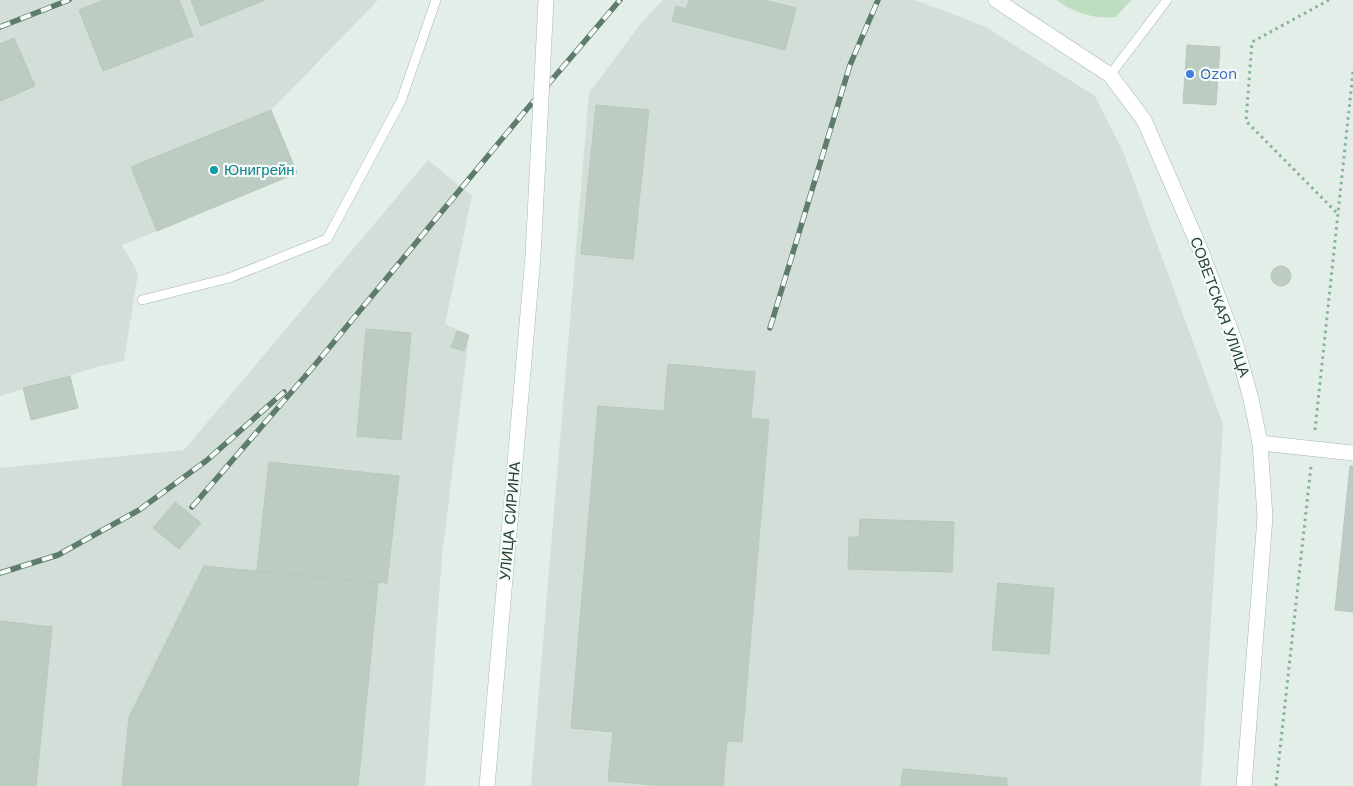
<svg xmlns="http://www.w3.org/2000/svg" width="1353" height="786" font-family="'Work Sans',sans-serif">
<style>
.built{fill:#d2ded7}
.green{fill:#bddfc0}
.building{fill:#bcccc3;stroke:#b6c8bd}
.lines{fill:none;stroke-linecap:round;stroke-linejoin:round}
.lane-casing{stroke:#a6b6ae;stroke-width:10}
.street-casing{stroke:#a6b6ae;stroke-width:16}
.secondary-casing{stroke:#a5bdb0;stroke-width:16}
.path{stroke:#84b29b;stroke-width:3;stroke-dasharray:2.5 4;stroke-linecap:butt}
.lane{stroke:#fff;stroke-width:9}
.street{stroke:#fff;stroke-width:15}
.secondary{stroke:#fff;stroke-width:15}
.rail-casing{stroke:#5e7c6e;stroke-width:5.5}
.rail{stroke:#f5faf7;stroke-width:4;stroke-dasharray:11;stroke-linecap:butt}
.secondary-bridge-casing{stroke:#a5bdb0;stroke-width:16;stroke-linecap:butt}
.secondary-bridge{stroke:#fff;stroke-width:15}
.shop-dot{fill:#3f7fe0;stroke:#f5faf7;stroke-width:2}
.culture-dot{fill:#0f9aa8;stroke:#f5faf7;stroke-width:2}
.labels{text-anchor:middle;stroke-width:4.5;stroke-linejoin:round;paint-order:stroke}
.shop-label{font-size:15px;fill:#366cbe;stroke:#f5faf7;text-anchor:start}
.culture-label{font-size:15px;fill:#0d838f;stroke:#f5faf7;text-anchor:start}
.street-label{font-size:15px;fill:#234033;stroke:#f5faf7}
</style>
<rect width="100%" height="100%" fill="#e4eee8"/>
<!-- built -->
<path class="built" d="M0,0H378L288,93L271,110L131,167L157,231L122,245L138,273L124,361L101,366L0,396Z
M663,0H915L984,26L1095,96L1123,151L1223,424L1201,786H531L589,93L642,22Z
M428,160L472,196L445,324L469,335L442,556L425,786H0V468L184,450Z"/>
<!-- green -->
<path class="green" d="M1057,0H1131L1116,17C1095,19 1075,14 1057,0Z"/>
<!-- building -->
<path class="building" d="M104,0H179L193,36L103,71L79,10Z
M191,0H265L201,26Z
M689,0H764L796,8L785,50L672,21L676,6L686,9Z
M14,38L35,86L0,101V44Z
M1187,45L1220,47L1216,105L1183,103Z
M596,105L649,110L633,259L581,254Z
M271,110L297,173L157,231L131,167Z
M1271 276a10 10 0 1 1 20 0a10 10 0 1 1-20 0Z
M366,329L411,333L401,440L357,436Z
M457,331L469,335L464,351L451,347Z
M668,364L755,372L751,418L769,420L742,742L727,741L723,786H667L608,781L613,732L571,728L598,406L664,411Z
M70,376L78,408L31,420L23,388Z
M269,462L399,476L387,583L257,571Z
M1350,466H1353V612L1335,610Z
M175,502L201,523L179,549L153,528Z
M860,519L954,522L952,572L848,569L849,537H859Z
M204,566L378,583L358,786H122L129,717Z
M998,583L1054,588L1049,654L992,650Z
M0,621L52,627L36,786H0Z
M903,769L1007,778V786H901Z"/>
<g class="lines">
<defs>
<path id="lane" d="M1110,75L1167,0
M142,300L229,278L327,239L401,101L436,0"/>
<path id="street" d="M996,0L1110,75L1144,120L1201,251L1236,345L1251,399L1260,443L1265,517L1244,786
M1260,443L1353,453"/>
<path id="secondary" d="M487,786L533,256"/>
</defs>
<!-- lane casing -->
<use href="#lane" class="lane-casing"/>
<!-- street casing -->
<use href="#street" class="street-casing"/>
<!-- secondary casing -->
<use href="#secondary" class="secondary-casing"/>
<!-- path -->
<path class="path" d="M1329,0L1252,42L1246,121L1338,214
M1315,430L1353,72
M1276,786L1311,466"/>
<!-- lane -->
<use href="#lane" class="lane"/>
<!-- street -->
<use href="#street" class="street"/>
<!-- secondary -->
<use href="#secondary" class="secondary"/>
<defs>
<path id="rail" d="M0,27L69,0
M770,328L850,65L878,0
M192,507L314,366L521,116L620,0
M0,573L58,555L139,510L206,461L284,392"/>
</defs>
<!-- rail casing -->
<use href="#rail" class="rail-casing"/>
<!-- rail -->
<use href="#rail" class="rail"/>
<defs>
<path id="secondary-bridge" d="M533,256L546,0"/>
</defs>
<!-- secondary-bridge casing -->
<use href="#secondary-bridge" class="secondary-bridge-casing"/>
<!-- secondary-bridge -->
<use href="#secondary-bridge" class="secondary-bridge"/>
</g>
<!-- markers -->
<circle class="shop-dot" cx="1190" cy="74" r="5"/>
<circle class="culture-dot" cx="214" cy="170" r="5"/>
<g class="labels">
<!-- shop labels -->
<g class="shop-label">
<text x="1200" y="79">Ozon</text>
</g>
<!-- culture labels -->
<g class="culture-label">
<text x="224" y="175">Юнигрейн</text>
</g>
<!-- street labels -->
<g class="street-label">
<text transform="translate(1220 307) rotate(70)" y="5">СОВЕТСКАЯ УЛИЦА</text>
<text transform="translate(510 521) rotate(-85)" y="5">УЛИЦА СИРИНА</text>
</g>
</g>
</svg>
